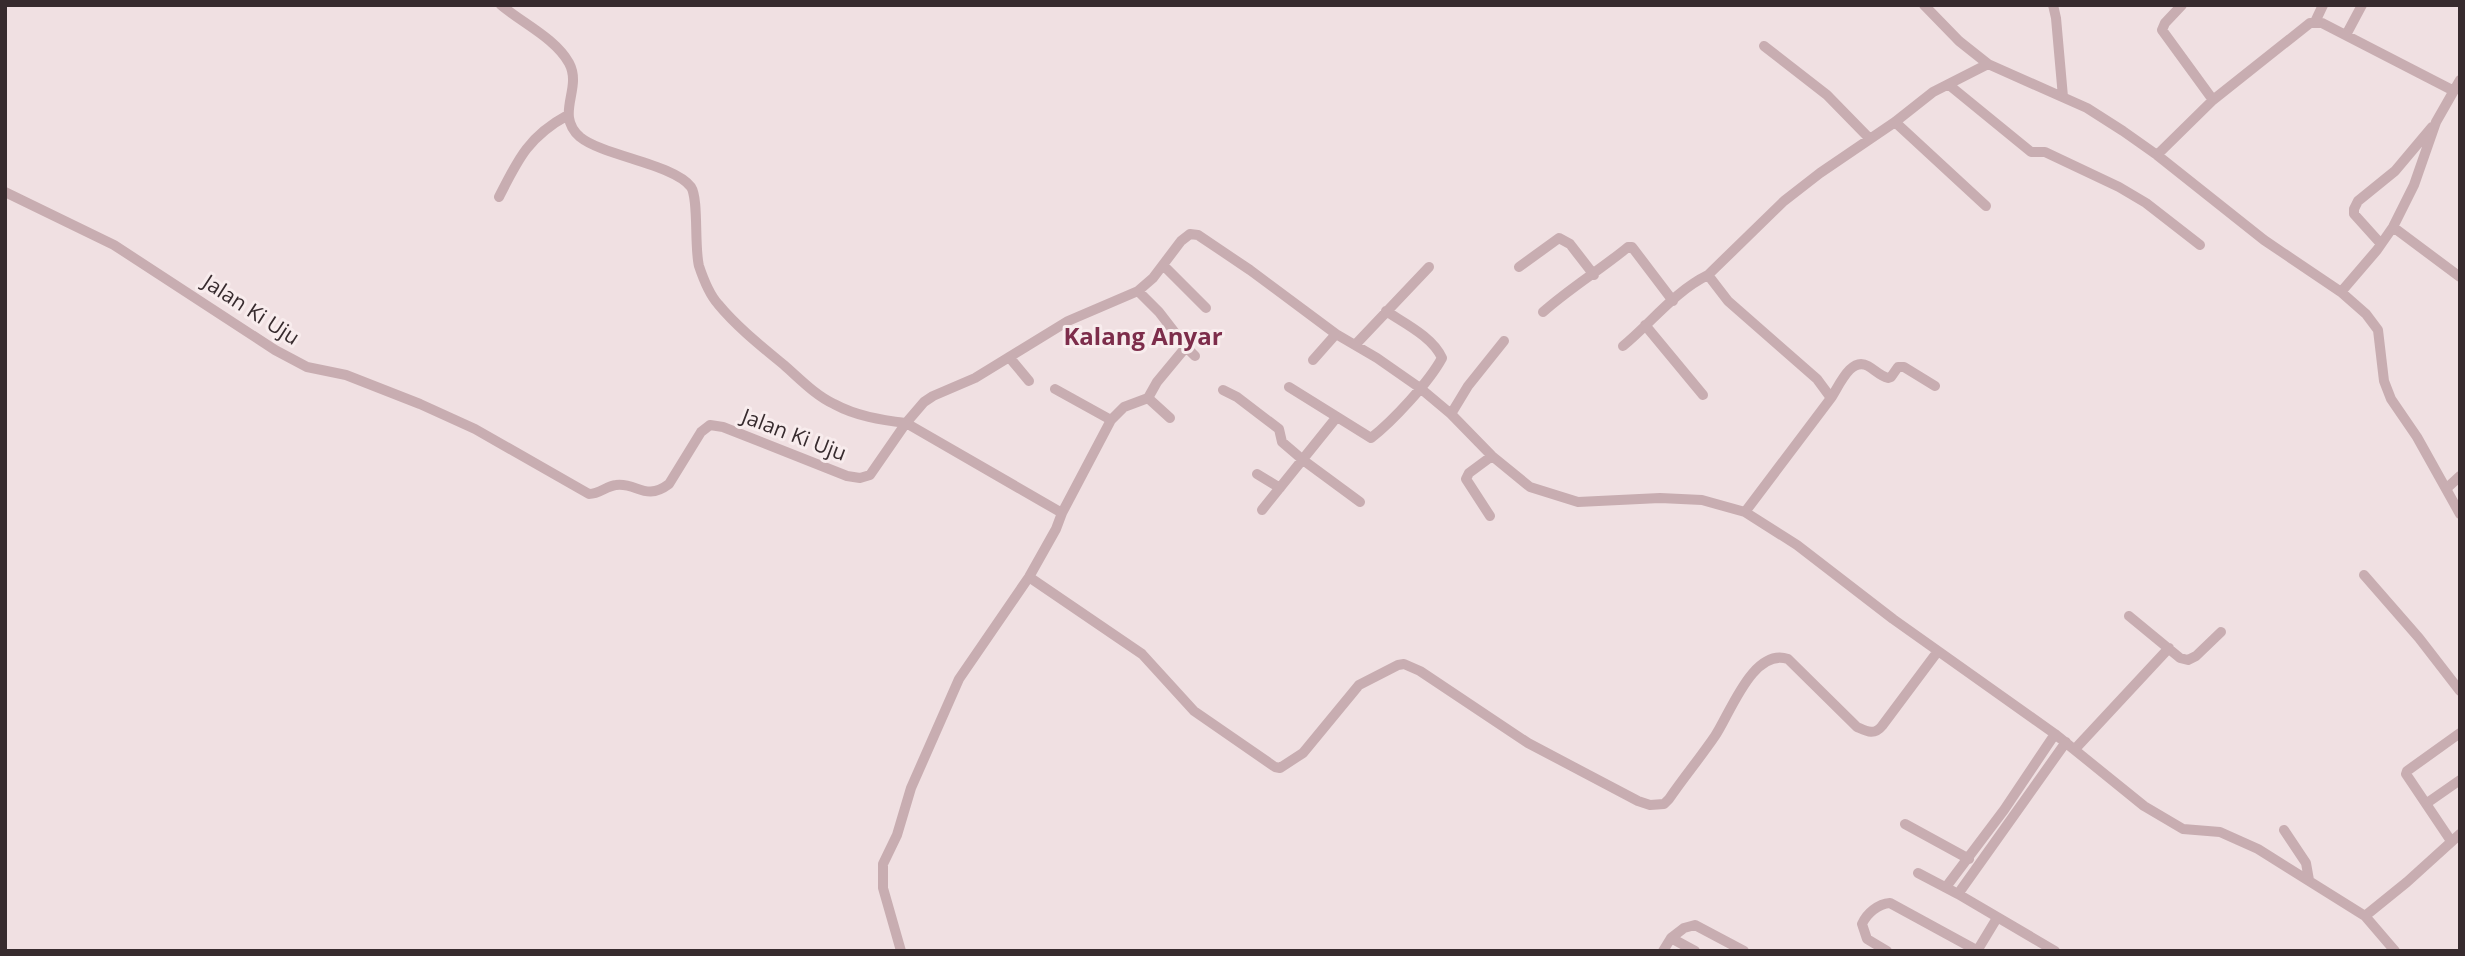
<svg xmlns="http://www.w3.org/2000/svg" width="2465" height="956" font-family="'Open Sans',sans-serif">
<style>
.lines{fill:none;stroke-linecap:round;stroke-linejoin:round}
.minor{stroke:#c8adb1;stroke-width:10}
.labels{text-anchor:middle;stroke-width:6;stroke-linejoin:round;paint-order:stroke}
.street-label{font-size:21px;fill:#372b2e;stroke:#f8eced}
.quarter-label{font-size:24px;font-weight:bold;fill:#7d2d4b;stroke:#f8eced}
</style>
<rect width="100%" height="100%" fill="#f0e0e2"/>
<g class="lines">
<!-- minor -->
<path class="minor" d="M501,5C522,23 555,38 569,63C583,89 554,114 580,137C603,156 674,164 691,187C699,199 694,246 699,266C703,278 709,294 718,304C737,327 761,346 784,365C800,379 815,395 834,404C856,416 881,420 906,423L924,402L933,396L975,378L1068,321L1138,291L1153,278L1181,241L1190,234L1198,235L1250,270L1336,334L1377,358L1420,388L1451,414L1492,456L1530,487L1578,502L1660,498L1702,500L1745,512L1797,545L1893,619L2055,734L2144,806L2183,829L2220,832L2258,849L2365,916L2395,951
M1924,5L1959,41L1988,64L2087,108L2123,131L2157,155L2264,240L2341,292L2366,314L2378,330L2384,381L2391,399L2417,437L2460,514
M2053,5L2056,18L2063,97
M2182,5L2165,23L2162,30L2213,100
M2315,22L2323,5
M2346,35L2362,5
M1764,46L1827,95L1870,139
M1949,85L2031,152H2045L2119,187L2146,203L2200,245
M1895,122L1986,206
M2157,155L2213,100L2310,23H2322L2454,91
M5,192L114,245L275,350L307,367L346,375L420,404L475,429L589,494C600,494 606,486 616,485C637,482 645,502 669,484L701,432L710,425L723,427L847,476L860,478L870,475L906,423L1062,513L1056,529L1029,577L959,679L911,788L897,835L883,864V888L901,951
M499,197C518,159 529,136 568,115
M2393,227L2460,277
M2381,244L2354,214V209L2358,201L2395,171L2432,127
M1163,265L1206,308
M1519,267L1559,238L1570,244L1594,275
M1138,291L1159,312L1186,347L1195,356
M2341,292L2377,250L2393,227L2414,185L2436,122L2460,80
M1543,312C1570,288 1600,270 1628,247H1632L1673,301
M1645,325L1703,395
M1355,345L1429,267
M1623,346C1651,323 1675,291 1708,275
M1009,357L1029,381
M1313,360L1336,334
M1289,387L1371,438C1393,421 1429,382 1442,358C1433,337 1404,323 1386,311
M1055,389L1111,420L1062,513
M1223,390L1237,397L1279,429L1282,442L1303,460L1360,502
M1148,398L1157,382L1186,347
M1831,398C1839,386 1851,356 1868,366C1875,370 1880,376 1888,378L1891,377L1898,367H1904L1935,386
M1451,414L1468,386L1504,341
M1111,420L1124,407L1148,398L1170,418
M1257,474L1280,488
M2447,488L2460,476
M1262,510L1336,418
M1745,512L1831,398L1817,379L1728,301L1708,275L1784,201L1820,173L1895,122L1933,92L1988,64
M1490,516L1466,479L1469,473L1492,456
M2364,575L2419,638L2460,691
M1029,577L1142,654L1194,711L1275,767L1280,768L1303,753L1359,685L1398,665L1404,664L1420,671L1528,743L1638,801L1650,805L1664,804L1669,799C1684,777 1700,758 1715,736C1730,714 1753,647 1788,659L1857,727C1866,731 1874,736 1882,726L1938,651
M2129,616L2180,658L2188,660L2196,656L2221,632
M2075,749L2169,648
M2427,803L2460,780
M1905,824L1969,859
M2284,830L2306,863L2309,880
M2451,841L2406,774L2407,771L2460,733
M1918,873L1958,894L2055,951
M1946,887L2004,810L2055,734
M1958,894L2066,742
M2365,916L2407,882L2460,834
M1671,938L1684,928L1695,925L1744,951
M1663,951L1671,938L1695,951
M1887,951L1867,939L1862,924C1867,913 1878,904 1890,903L1978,951
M1977,951L1997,918"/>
</g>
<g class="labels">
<!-- street labels -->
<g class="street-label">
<text transform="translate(251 310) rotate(33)" y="7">Jalan Ki Uju</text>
<text transform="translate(794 435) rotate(21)" y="7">Jalan Ki Uju</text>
</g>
<!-- quarter labels -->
<g class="quarter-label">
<text x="1143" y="345">Kalang Anyar</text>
</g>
</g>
<!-- border -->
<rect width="2465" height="956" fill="none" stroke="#372b2e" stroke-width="14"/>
</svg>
